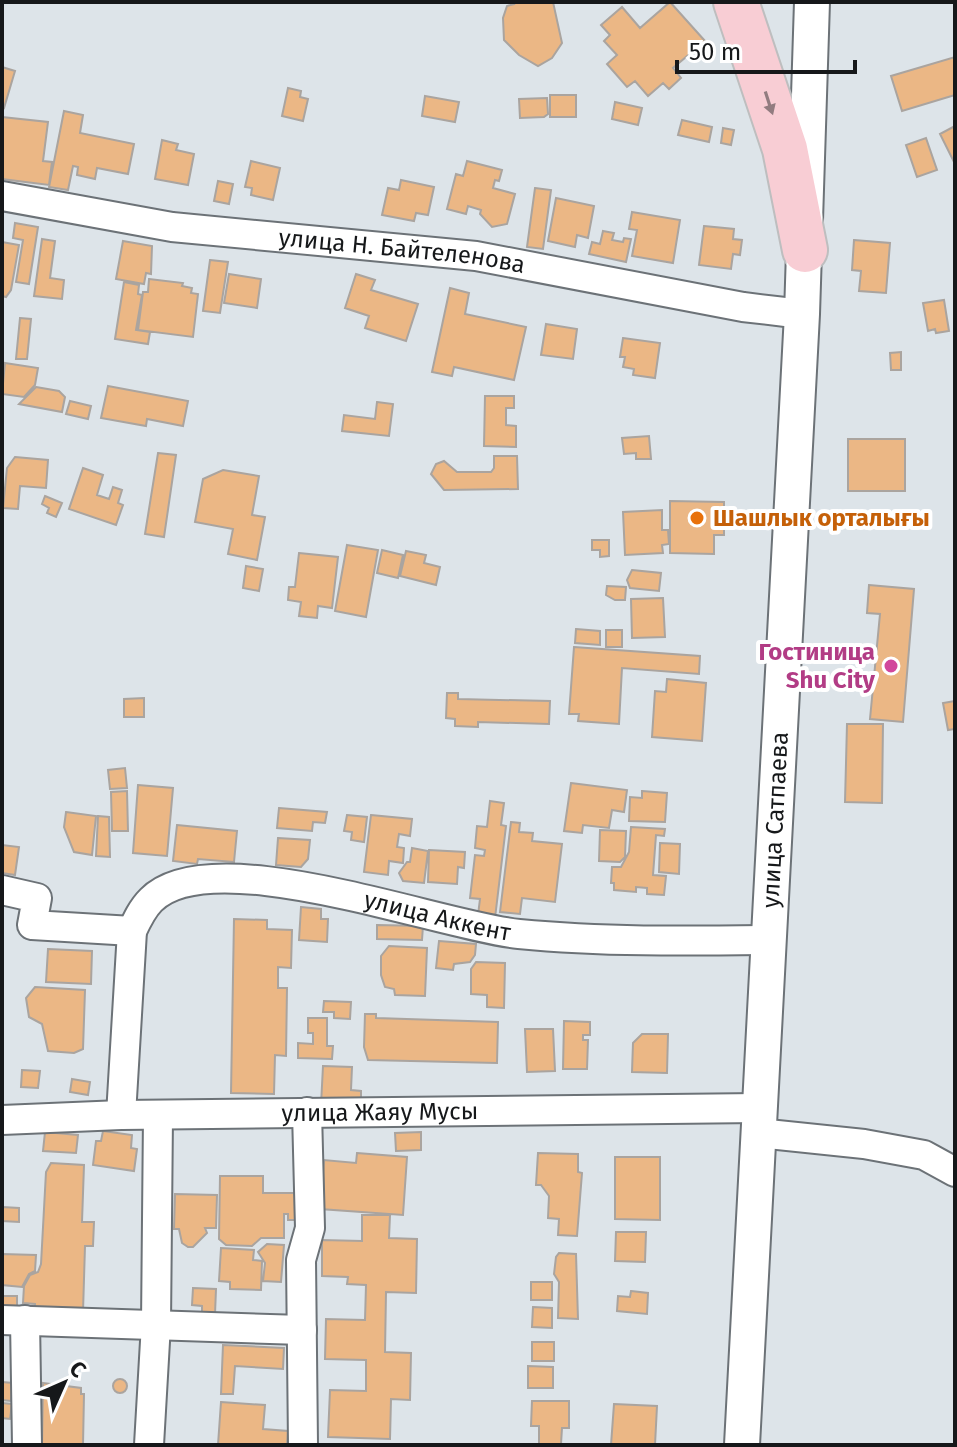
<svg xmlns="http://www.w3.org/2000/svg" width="957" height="1447" font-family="'Fira Sans',sans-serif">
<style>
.building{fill:#ebb785;stroke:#aaa49f;stroke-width:2}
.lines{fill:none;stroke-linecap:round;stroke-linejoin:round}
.minor-casing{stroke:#6c7277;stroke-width:32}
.tertiary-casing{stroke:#6c7277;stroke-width:38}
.primary-casing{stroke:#bebebf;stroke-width:48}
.minor{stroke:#fff;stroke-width:28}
.tertiary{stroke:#fff;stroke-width:34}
.primary{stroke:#f8cdd4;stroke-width:44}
.oneway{fill:#927c80}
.food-dot{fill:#e8710a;stroke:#fff;stroke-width:3}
.hotel-dot{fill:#d1479c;stroke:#fff;stroke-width:3}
.labels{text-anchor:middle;stroke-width:8;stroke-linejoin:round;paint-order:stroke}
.street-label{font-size:24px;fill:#16181a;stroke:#fff}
.food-label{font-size:24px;font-weight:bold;fill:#c56008;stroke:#fff;text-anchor:start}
.hotel-label{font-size:24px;font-weight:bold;fill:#b23c85;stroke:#fff;text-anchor:end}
</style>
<rect width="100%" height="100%" fill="#dde4e9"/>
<!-- building -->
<path class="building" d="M513,2H553L562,43L552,58L538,66L519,55L504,40L503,18L507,6L514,4Z
M670,2L705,41L673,68L681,78L669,89L663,83L648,96L635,81L627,87L607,64L617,55L604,41L610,35L601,25L622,7L640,28Z
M955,57V95L902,111L891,76Z
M2,67L15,71L4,108L2,107Z
M288,88L301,91L300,97L308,99L303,121L282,116Z
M550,95H576V117H550Z
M425,96L459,102L455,122L422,116Z
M547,98L548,114L544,117L520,118L519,99Z
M615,102L642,108L638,125L612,119Z
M64,111L83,115L80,133L134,144L128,174L97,168L95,179L77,175L78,167L73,166L68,190L49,187Z
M2,117L48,122L43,161L52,162L49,185L2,179Z
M682,120L712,127L709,142L678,135Z
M955,126V164L940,134Z
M723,128L734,130L731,145L721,143Z
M926,138L937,170L917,177L906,145Z
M162,140L178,144L176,150L194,154L188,185L155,179Z
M251,161L280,168L273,200L251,195L252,188L245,187Z
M467,161L502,170L499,181L495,180L493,188L515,194L507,224L492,227L480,214L481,210L468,206L466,214L447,209L456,174L463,176Z
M401,180L434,187L428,215L416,213L414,221L382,215L388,188L399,190Z
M218,181L233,184L229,204L214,201Z
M535,188L551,190L543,249L527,247Z
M556,198L594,206L588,238L577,235L575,247L548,241Z
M632,212L680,220L673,263L632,256L637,230L629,229Z
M15,223L38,227L29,284L16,282L23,240L13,238Z
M704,226L734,229L733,239L742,240L740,255L733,254L731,269L699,265Z
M603,231L614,233L612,240L623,242L624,238L631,239L626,262L589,254L592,242L600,244Z
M42,239L55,241L50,278L64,280L62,299L34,296Z
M854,240L890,243L886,293L859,291L861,271L852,270Z
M123,241L152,246L151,274L146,273L144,284L116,279Z
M2,242L19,245L11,290L6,297L2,296Z
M210,260L228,262L220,313L203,311Z
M229,274L261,279L257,308L224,303Z
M356,274L375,280L371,290L418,304L406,341L365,328L369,316L345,308Z
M149,279L183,283L182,286L192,288L191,293L198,294L193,337L138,330L143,292H148Z
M124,282L139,285L138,294L142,295L136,330L150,332L148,344L115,339Z
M450,288L469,293L465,314L526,327L514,380L454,367L452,376L432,372Z
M944,300L949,331L936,333L935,329L928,331L923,303Z
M20,318L31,319L27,359H16Z
M546,324L577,329L573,359L541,355Z
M623,338L660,343L655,378L633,375L634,369L623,367L625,357H620Z
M901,352V370H891L890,353Z
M5,363L38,368L35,385L24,397L2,394Z
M108,386L188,401L183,426L147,419L146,426L101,418Z
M36,387L59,391L65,397L62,412L19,404Z
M485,396H514V408H506V425L516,426V447L484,446Z
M70,401L91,406L88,419L66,414Z
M377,402L393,404L389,436L342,431L344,415L375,419Z
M649,436L651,459H636V453L624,454L622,438Z
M848,439H905V491H848Z
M158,453L176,455L164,537L145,534Z
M494,456H517L518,489L444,490L431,474L436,464L444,461L457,472H491L494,468Z
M15,457L48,460L46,488L20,486L18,509L3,508L7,468Z
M83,468L103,475L97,495L109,499L113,487L122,490L118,503L123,505L116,525L69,509Z
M223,470L259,476L252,515L265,517L257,560L228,554L233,529L195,522L203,479Z
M45,496L62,503L56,517L47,513L49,508L42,504Z
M670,501L724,502V535H714V554L670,553Z
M662,510V530H668L669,544L662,545L663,553L625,555L623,512Z
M592,540H609V556L600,557V550H592Z
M347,545L378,550L366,617L335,611Z
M382,550L403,555L398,578L377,573Z
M406,551L426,555L424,563L440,567L436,585L400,576Z
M299,553L338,557L332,608L318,606L317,618L299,616L301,602L288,600L289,587H295Z
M246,566L263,569L259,591L243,588Z
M632,570L661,573L659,591L630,588L627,580Z
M869,585L914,589L903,722L870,719L880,614L867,613Z
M607,586L626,587L625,600H615L606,595Z
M663,598L665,637L632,638L631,599Z
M576,629L600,631V645L575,643Z
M606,630H622V647H606Z
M574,647L700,656L699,674L622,668L619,724L578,721L579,714H569Z
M667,679L706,683L702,741L652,737L655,691L666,692Z
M447,693H458V699L550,701L549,724L478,722V727L455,726V719L446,718Z
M144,698V717H124V699Z
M955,701V729L948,730L943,703Z
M847,724H883L882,803L845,802Z
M125,768L127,788L110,789L108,770Z
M571,783L627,790L624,812L612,810L609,828L583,825L582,833L564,831Z
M138,785L173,788L167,856L133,853Z
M127,791L128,831H112L111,792Z
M642,791L667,793L665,822L629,821L630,797L642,798Z
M490,801L504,803L501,825L506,826L495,918L478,915L480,899L470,898L475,855L484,856L485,850L475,848L477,826L487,827Z
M279,808L327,812L325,823L313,822L312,831L277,828Z
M66,812L96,816L92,855L74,852L64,827Z
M347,815L367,817L364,842L351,840L352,832L344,831Z
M371,815L412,819L410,836L399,834L397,847L404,848L403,863L389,861L388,875L364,872Z
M98,816L109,817L110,857L96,856Z
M511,822L520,823L519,832L533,833L532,841L562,844L555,902L522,898L520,914L500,912Z
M177,825L237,831L234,862L198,859L197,864L173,861Z
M631,827L665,829L664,836L656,835L653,875L666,876L664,895L647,894V888L636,887V892L614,890V883H611L612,867H621L629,852Z
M600,830L626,831L625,857L620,862L599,861Z
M278,838L310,840L308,859L301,867L276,865Z
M660,843L680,844L679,874L659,872Z
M2,845L19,847L15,875L2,873Z
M412,848L428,851L424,883L403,881L399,873L407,862H410Z
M429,850L465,852L464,868L458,867L457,884L428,882Z
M301,907L321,909V919H328L327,942L299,940Z
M234,919L267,920V929L292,930L291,968L278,967V988H287L286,1056L275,1055L274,1094L231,1093Z
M377,925L423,926L422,940L377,939Z
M439,941L476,944L475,955L470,962L454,964L453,970L436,968Z
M389,946L427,948L425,996L395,995L394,989L385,987L381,975V956Z
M48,949L92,951L91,984L46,982Z
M476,962L505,963L504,1008L487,1007V995L471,994V969Z
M35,987L85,990L83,1049L74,1053L48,1051L42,1024L29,1017L26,998Z
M324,1001L351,1002L350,1019L334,1018V1012H323Z
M365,1014H376V1018L498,1022L497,1063L368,1060L364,1047Z
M308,1018H327V1046H333L332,1059L298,1058V1043L313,1044V1033H308Z
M564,1021L590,1022V1035H583V1040H588L587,1069H563Z
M525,1029H553L555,1071L527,1072Z
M642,1034H668L667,1073L632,1072L633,1043Z
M323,1066L352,1067L351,1090L361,1091V1108L321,1105Z
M22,1070L40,1071L38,1088L21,1087Z
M72,1079L90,1082L88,1095L70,1092Z
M103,1131L132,1135L131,1148L137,1149L134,1171L93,1165L96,1141H101Z
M45,1132L78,1135L76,1153L43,1151Z
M421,1132V1150L396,1151L395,1133Z
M357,1153L407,1157L403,1215L320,1209L324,1160L356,1163Z
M538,1153L578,1154V1172L582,1173L577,1236L558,1235L559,1219L548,1218L549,1196L541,1185H536Z
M615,1157H660V1220L615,1219Z
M51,1163L84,1165L82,1222H94L93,1246H85L83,1312L35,1310V1304L23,1303L24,1286L30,1275L38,1272L41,1264L46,1172Z
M220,1176H263V1193H302V1220H288V1214H284V1238H261L252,1246L226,1245L219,1239Z
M175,1194L217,1195L216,1228H205L207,1233L193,1247H188L182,1243L179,1229H174Z
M2,1207L19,1208V1222L2,1221Z
M362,1215H390L389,1238L417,1239L416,1293L386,1292L385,1352L411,1353L410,1400L391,1399L390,1439L328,1437L330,1390L366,1391V1360L325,1359L326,1319L365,1320L366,1285L347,1284L348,1277L322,1276V1240L362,1241Z
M616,1232H646L645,1262L615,1261Z
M267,1244L284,1245L281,1282L263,1281L265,1263L258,1252Z
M221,1248L254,1250L253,1260L262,1261L261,1290L230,1289V1282L219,1281Z
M559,1253L576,1254L578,1319L558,1318L559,1282L554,1274L556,1257Z
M2,1254L36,1255L35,1271L29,1274L22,1287L2,1285Z
M531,1282H552V1300H531Z
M193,1288L216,1289L215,1314H202V1306L192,1305Z
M631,1291L648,1293L647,1314L617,1311L618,1296L630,1297Z
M2,1296H17V1309L2,1308Z
M533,1307L552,1308V1328L532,1327Z
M532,1342H554V1361H532Z
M223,1345L284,1348L283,1369L235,1366L233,1394H221Z
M528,1366L553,1367V1388H528Z
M113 1386a7 7 0 1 1 14 0a7 7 0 1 1-14 0Z
M2,1382L13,1383L11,1401L2,1400Z
M43,1383L81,1388V1394H84L83,1445H42Z
M532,1401H569V1428H562L561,1444H539V1426H531Z
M221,1402L265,1405L263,1429L288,1431L287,1445H218Z
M2,1403L12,1404L10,1419L2,1418Z
M614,1404L657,1406L655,1445H611Z"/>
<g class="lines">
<defs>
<g id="minor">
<path id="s1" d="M2,196L172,227L476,256L743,307L802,314"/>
<path d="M2,890L37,898L32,925L132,931"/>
<path id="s2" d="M121,1115L132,931C137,920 142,909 151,900C211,839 440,926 519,934C602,942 685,941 768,940"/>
<path id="s3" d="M2,1120L121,1115L759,1108"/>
<path d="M758,1133L864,1144L924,1155L955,1172"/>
<path d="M2,1320L302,1330"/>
<path d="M25,1320L27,1445"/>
<path d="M149,1445L156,1324L158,1116"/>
<path d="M303,1445L301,1260L310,1228L307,1112"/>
</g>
<g id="tertiary">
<path id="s4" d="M742,1445L802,314L812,2"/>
</g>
<path id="primary" d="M736,2L785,149L805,250"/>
</defs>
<!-- minor casing -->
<use href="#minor" class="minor-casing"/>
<!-- tertiary casing -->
<use href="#tertiary" class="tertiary-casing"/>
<!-- primary casing -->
<use href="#primary" class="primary-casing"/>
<!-- minor -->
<use href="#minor" class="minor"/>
<!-- tertiary -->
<use href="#tertiary" class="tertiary"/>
<!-- primary -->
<use href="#primary" class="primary"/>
</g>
<!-- one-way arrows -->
<defs><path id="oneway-solid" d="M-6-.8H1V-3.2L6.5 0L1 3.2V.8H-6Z" transform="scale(2)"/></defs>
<use class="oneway" href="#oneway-solid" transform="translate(769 103) rotate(72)"/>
<!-- markers -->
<circle class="food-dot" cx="697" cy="518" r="8"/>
<circle class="hotel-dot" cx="891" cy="666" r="8"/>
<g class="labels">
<!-- street labels -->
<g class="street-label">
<text dy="8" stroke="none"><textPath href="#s1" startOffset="404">улица Н. Байтеленова</textPath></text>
<text dy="8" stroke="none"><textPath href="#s4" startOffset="626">улица Сатпаева</textPath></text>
<text dy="8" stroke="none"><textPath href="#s2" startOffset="516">улица Аккент</textPath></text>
<text dy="8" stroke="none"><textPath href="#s3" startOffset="378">улица Жаяу Мусы</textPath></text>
</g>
<!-- food labels -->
<g class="food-label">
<text x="713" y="526">Шашлык орталығы</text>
</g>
<!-- hotel labels -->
<g class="hotel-label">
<text x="875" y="660">Гостиница<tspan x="875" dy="28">Shu City</tspan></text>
</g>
</g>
<!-- border -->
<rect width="957" height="1447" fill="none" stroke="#16181a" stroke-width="8"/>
<!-- north arrow -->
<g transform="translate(64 1383) rotate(45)" stroke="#ffffff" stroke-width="6" paint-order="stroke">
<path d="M0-6L14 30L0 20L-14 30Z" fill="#16181a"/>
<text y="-12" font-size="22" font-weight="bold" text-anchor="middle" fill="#16181a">С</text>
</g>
<!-- scale -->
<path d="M677 60v12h178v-12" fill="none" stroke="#16181a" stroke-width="4"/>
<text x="689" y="60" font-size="24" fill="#16181a" stroke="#ffffff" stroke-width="6" paint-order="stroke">50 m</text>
</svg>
